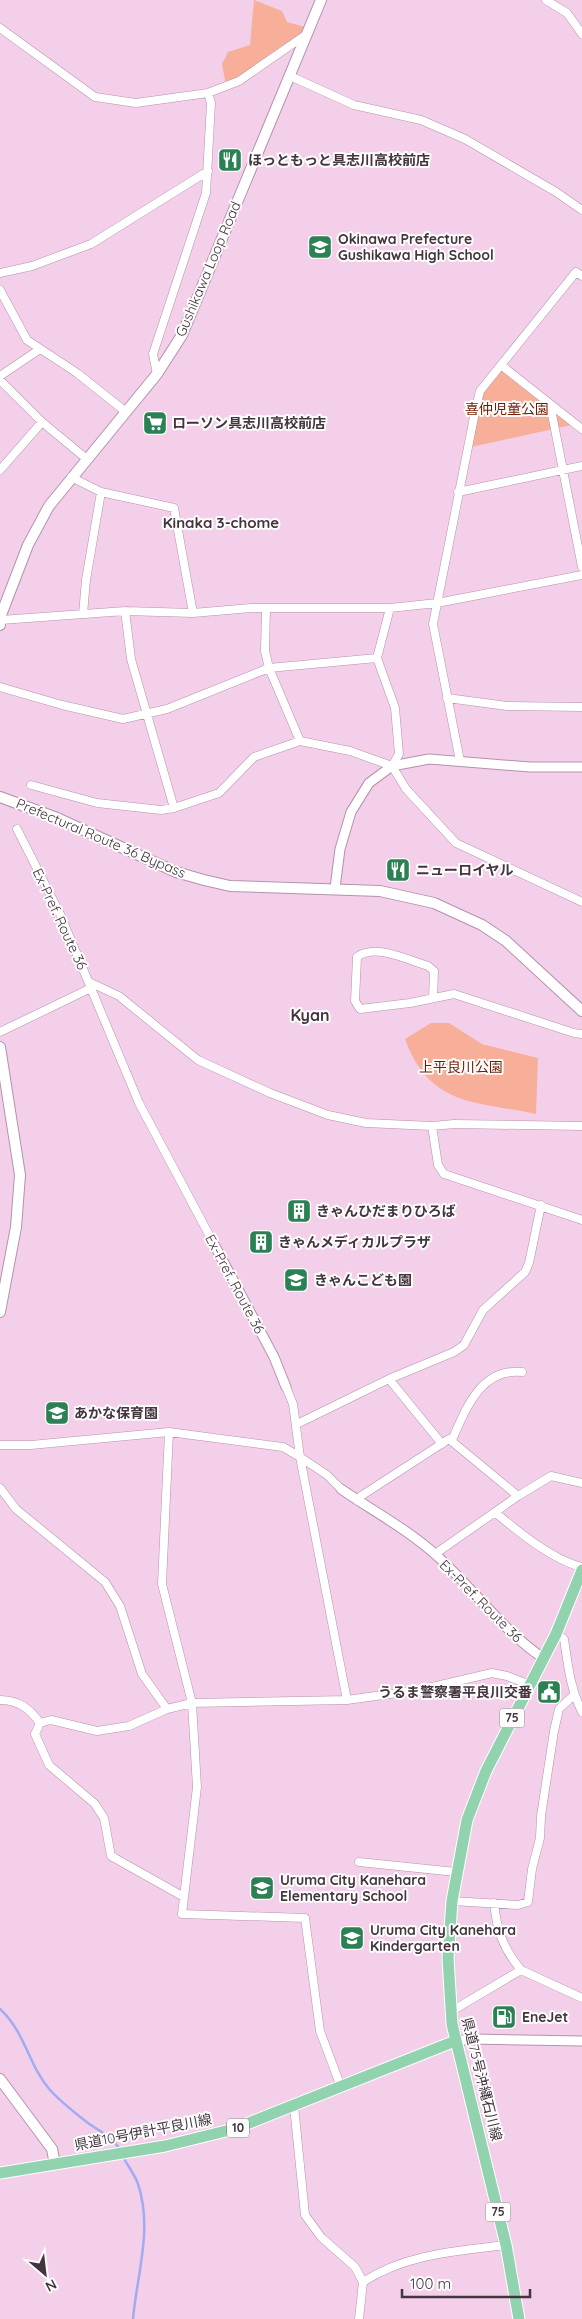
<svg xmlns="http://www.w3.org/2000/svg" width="582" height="2319" font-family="Quicksand,'Noto Sans JP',sans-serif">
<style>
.green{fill:#f8af9a}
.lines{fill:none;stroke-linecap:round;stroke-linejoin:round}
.stream{stroke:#a1acf0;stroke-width:2.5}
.minor-casing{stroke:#b492ab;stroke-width:9}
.tertiary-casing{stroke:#b492ab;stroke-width:11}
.secondary-casing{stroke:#b492ab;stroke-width:12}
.primary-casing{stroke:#fff;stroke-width:13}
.minor{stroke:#fff;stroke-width:8}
.tertiary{stroke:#fff;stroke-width:9}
.secondary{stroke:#fff;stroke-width:10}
.primary{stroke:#91d2af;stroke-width:11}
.labels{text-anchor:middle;stroke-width:4;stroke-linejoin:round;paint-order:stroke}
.shield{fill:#fdfdfd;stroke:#7b7077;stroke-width:1}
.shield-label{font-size:12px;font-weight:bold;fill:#43343e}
.poi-label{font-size:14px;font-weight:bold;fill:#43343e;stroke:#fdfdfd;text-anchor:start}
.street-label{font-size:14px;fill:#43343e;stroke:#fdfdfd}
.park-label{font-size:14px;fill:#701c00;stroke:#fdfdfd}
.neighbourhood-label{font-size:15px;font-weight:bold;fill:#43343e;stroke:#fdfdfd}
.quarter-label{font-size:16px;font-weight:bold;fill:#43343e;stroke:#fdfdfd}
</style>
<rect width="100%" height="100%" fill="#f4cfea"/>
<!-- green -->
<path class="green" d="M254,0L282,11L287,22L309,28L226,86L222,64L228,52L250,45Z
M501,365L576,424L467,448L480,391Z
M431,1023H449L482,1044L538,1058L536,1114C475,1101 430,1107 405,1039Z"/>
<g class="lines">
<!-- stream -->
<path class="stream" d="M0,2009C26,2033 28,2065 50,2090C61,2102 75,2113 88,2123C99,2131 113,2137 120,2150
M123,2157C128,2166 135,2175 138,2184C153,2229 137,2274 133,2319"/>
<defs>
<path id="minor" d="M546,0L567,13L582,34
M0,28L95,97L136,103L208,93L239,81L307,34
M290,76L354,105L421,120L465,139L556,192L582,210
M0,273L32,266L91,244L208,171
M0,290L27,340L77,373L126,412
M501,365L582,429
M157,374L153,354L206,193L211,103L208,93
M0,376L40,349
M0,380L42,422L88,460
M550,404L582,567
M0,470L42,422
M71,477L101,492L174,508L193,613
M458,492L582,466
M390,608L377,658L395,708L399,754L392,766
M266,609L265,651L269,668L300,741
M125,611L131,659L174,808
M83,614L86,580L101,492
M1,620L125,611L193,613L251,608H390L437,603L582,575
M0,687L62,705L123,719L167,709L269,668L377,658
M447,698L507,706L582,707
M460,761L433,624L476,407L480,391L576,272L582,276
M31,785L97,803L161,810L174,808L219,793L254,757L300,741L350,751L392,766L406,789L456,843L582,902
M17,829L60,914L139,1103L215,1246
M89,982L119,996L198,1060L270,1093L328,1115L366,1123L432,1126L454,1124L582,1126
M433,998L434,971L428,966C408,960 375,943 357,957L355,1001L360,1009L410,1003L454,994L574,1033L582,1034
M0,1032L91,988
M432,1126L438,1165L444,1174L582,1220
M389,1379L442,1444
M286,1387L293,1404L300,1457L327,1475L341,1489
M297,1424L389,1379L454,1352L464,1345L483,1310L525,1272L529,1263L541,1205
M169,1432L162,1584L192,1703L197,1787L182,1914L305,1918L320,2031L341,2087
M452,1440C466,1409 480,1368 522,1372
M0,1445H31L169,1432L283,1447L300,1457L347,1700
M0,1488L16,1509L105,1582L120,1606L142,1674L167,1709
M358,1501L361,1496L449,1439L518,1496
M496,1513C517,1531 555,1561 582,1567
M435,1554L518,1496L551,1476L582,1483
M556,1634L564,1639C568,1665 570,1688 582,1712
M0,1700C19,1700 30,1709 40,1723
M40,1723L51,1720L97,1731L129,1726L167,1709L192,1703L347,1700L419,1690L492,1673L507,1676L530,1685
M40,1723L35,1734L49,1765L95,1804L104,1818L111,1856L184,1897
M359,1862L456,1872
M452,1901L518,1905L528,1902L532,1869L540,1838L541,1816L554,1731L559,1709L574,1695
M494,1903C497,1931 503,1948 521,1970
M450,2012L521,1970L582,1998
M294,2106L305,2215L321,2237L355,2267L363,2282L359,2319
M363,2282C405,2254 457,2251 506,2245"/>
<path id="tertiary" d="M335,888L340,849L351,812L369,783L392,766L429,759L530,767H582
M215,1246L274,1357L286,1387
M341,1489C373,1511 407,1529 436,1555C472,1587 504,1632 543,1658
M455,2041L472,2039L582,2041"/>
<path id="secondary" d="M0,625L1,615L28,545L49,506L157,374L182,335L321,0
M0,797L57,818L176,872L204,880L230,886L380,891L434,903L482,925L506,941L582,1011
M0,1047L20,1175L16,1227L0,1312
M0,2079L52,2149L55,2164"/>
<path id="primary" d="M0,2173L165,2146L234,2129L455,2041
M519,2319L506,2245L452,2024L448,1958L452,1901L467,1820L486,1771L556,1634L582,1570"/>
</defs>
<!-- minor casing -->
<use href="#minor" class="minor-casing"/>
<!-- tertiary casing -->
<use href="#tertiary" class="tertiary-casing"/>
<!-- secondary casing -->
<use href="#secondary" class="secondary-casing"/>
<!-- primary casing -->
<use href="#primary" class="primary-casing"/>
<!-- minor -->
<use href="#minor" class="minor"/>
<!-- tertiary -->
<use href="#tertiary" class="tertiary"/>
<!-- secondary -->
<use href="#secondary" class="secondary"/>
<!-- primary -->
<use href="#primary" class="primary"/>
</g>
<!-- icons -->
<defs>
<symbol id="restaurant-square" viewBox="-11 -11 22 22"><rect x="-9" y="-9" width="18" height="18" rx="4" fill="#2b8154" stroke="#fdfdfd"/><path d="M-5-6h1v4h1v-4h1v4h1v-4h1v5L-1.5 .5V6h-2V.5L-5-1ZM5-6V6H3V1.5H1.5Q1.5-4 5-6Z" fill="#fff"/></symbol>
<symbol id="school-square" viewBox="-11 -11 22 22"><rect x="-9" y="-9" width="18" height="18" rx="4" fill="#2b8154" stroke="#fdfdfd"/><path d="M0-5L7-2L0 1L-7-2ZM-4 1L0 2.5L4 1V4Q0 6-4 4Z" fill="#fff"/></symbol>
<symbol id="supermarket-square" viewBox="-11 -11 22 22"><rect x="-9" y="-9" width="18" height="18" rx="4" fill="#2b8154" stroke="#fdfdfd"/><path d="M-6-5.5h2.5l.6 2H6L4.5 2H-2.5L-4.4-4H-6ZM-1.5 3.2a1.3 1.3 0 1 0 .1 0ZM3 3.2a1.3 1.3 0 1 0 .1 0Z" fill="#fff"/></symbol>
<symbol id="building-square" viewBox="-11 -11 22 22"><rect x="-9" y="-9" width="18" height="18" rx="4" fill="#2b8154" stroke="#fdfdfd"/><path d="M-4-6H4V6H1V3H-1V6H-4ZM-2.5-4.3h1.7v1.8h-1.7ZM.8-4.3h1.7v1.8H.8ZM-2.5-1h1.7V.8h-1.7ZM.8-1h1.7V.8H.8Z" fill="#fff"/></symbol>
<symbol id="civic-square" viewBox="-11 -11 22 22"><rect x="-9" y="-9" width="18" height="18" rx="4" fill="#2b8154" stroke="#fdfdfd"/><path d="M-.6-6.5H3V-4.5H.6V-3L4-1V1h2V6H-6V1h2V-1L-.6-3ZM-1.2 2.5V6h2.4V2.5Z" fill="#fff"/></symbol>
<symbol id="fuel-square" viewBox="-11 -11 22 22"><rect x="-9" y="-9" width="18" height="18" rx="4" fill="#2b8154" stroke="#fdfdfd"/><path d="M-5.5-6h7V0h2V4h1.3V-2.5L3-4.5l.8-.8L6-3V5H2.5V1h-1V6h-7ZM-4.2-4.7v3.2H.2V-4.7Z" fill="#fff"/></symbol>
</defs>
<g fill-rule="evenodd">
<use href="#restaurant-square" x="216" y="146" width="28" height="28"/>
<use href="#school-square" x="306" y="233" width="28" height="28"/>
<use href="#supermarket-square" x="141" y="409" width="28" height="28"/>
<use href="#restaurant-square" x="384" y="856" width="28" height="28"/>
<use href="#building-square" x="285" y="1197" width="28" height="28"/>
<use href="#building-square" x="247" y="1228" width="28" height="28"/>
<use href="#school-square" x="282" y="1266" width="28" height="28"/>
<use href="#school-square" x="43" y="1399" width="28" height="28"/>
<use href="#civic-square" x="535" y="1678" width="28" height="28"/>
<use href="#school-square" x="248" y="1874" width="28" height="28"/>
<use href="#school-square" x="338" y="1924" width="28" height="28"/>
<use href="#fuel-square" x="490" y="2003" width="28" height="28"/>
</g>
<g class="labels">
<!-- shield labels -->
<g class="shield">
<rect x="499.5" y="1708.5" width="25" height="19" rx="4"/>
<rect x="227" y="2118.5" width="22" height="19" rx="4"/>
<rect x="485.5" y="2202.5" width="25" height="19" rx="4"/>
</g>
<g class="shield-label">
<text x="512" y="1722">75</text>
<text x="238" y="2132">10</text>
<text x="498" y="2216">75</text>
</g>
<!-- poi labels -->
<g class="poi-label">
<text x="248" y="165">ほっともっと具志川高校前店</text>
<text x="338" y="244">Okinawa Prefecture<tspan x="338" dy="16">Gushikawa High School</tspan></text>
<text x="172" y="428">ローソン具志川高校前店</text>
<text x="416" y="875">ニューロイヤル</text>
<text x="316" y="1216">きゃんひだまりひろば</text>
<text x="278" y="1247">きゃんメディカルプラザ</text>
<text x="314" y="1285">きゃんこども園</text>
<text x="74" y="1418">あかな保育園</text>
<text x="532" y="1697" text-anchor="end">うるま警察署平良川交番</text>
<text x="280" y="1885">Uruma City Kanehara<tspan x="280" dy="16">Elementary School</tspan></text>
<text x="370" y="1935">Uruma City Kanehara<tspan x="370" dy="16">Kindergarten</tspan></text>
<text x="522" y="2022">EneJet</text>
</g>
<!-- street labels -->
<g class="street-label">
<text transform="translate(208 269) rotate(-67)" y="5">Gushikawa Loop Road</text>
<text transform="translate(101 838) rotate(23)" y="5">Prefectural Route 36 Bypass</text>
<text transform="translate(60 919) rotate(65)" y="5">Ex-Pref. Route 36</text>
<text transform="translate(235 1284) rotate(62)" y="5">Ex-Pref. Route 36</text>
<text transform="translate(481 1601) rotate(45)" y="5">Ex-Pref. Route 36</text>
<text transform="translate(482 2079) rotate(76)" y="5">県道75号沖縄石川線</text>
<text transform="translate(143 2132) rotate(-11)" y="5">県道10号伊計平良川線</text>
</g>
<!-- park labels -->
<g class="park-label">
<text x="507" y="414">喜仲児童公園</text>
<text x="461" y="1072">上平良川公園</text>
</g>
<!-- neighbourhood labels -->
<g class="neighbourhood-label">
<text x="221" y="528">Kinaka 3-chome</text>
</g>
<!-- quarter labels -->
<g class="quarter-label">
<text x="310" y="1021">Kyan</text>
</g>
</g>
<!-- north arrow -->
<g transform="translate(45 2274) rotate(152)" stroke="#fdfdfd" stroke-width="4" paint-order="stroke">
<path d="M0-4L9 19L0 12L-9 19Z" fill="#43343e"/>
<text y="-8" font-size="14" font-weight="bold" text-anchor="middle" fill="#43343e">N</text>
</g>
<!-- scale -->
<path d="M402 2289v8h128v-8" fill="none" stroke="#43343e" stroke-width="2.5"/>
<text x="410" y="2289" font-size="15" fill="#43343e" stroke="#fdfdfd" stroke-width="4" paint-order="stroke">100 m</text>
</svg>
